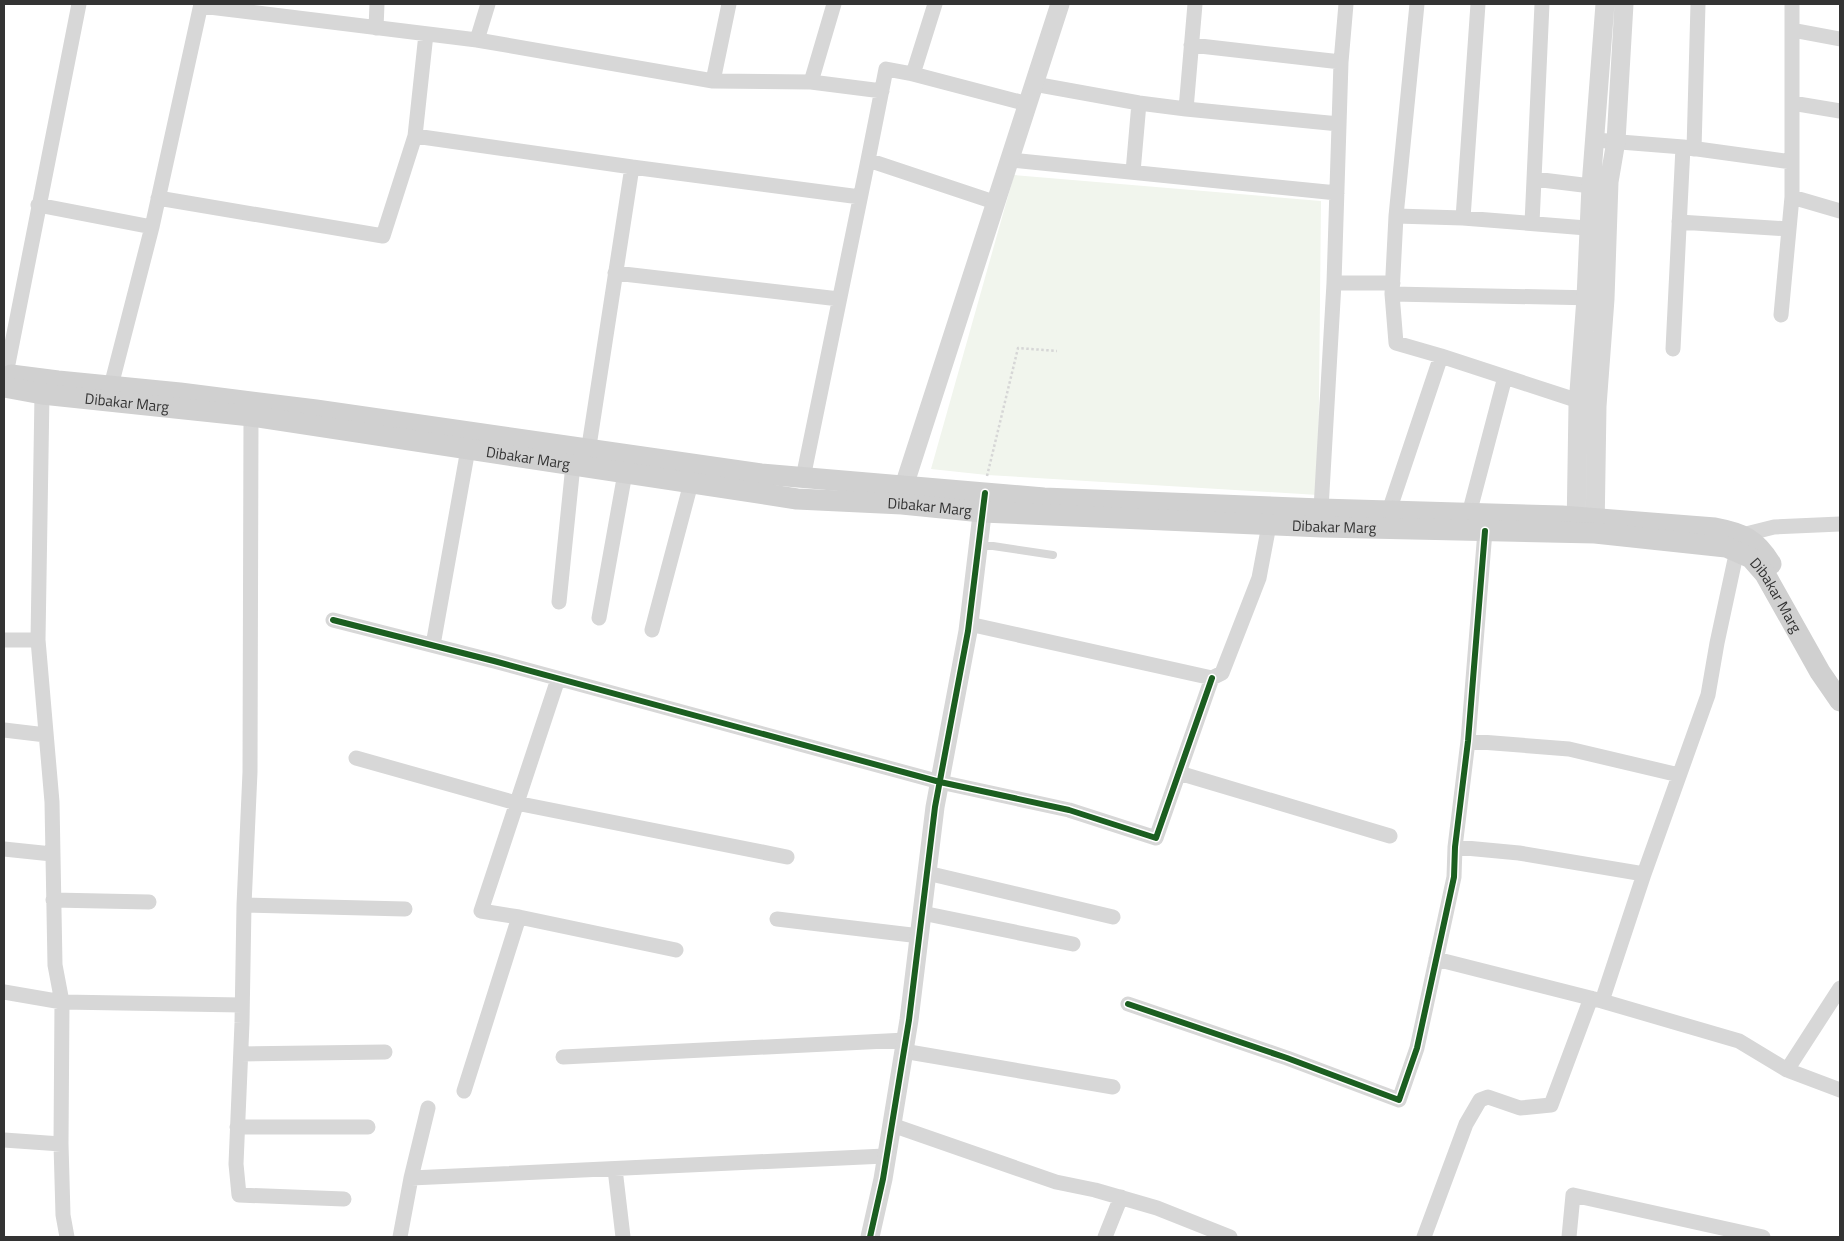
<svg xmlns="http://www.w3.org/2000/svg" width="1844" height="1241" font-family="'Titillium Web',sans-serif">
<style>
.green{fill:#f1f5ed}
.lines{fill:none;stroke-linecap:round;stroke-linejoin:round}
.path{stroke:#d6d6d6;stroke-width:2.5;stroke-dasharray:2.5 2.5;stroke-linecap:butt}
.service{stroke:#d7d7d7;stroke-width:8}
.minor{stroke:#d7d7d7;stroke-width:15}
.tertiary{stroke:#d7d7d7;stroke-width:19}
.secondary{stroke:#d0d0d0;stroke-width:21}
.cycleway-casing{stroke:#fff;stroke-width:9}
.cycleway{stroke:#1b5e20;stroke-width:6}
.labels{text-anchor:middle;stroke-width:5;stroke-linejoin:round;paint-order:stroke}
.street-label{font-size:15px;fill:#333;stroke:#fff}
</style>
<rect width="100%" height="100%" fill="#fff"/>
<!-- green -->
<path class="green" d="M1014,175L1321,201L1318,495L987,475L931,469Z"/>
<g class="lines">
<!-- path -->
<path class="path" d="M987,476L1018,348L1057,351"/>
<!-- service -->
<path class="service" d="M978,546H993L1053,555"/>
<!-- minor -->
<path class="minor" d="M935,4L913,74L1028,104
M1195,4L1186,109L1339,124
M201,6L477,40L713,81L811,82L882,91
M376,28L377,4
M1792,30L1840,39
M426,34L415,136L632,167
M477,40L488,4
M1191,45L1341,62L1346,4
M713,81L729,4
M811,82L834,4
M1034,84L1139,103L1186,109
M1792,103L1840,111
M1595,140L1683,147L1792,162
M1694,149L1698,4
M868,160L886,69L913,74
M1011,160L1337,193
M1133,172L1139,103
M1534,179L1591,186
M1792,197L1840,211
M158,198L383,236L415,136
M38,205L152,227
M1396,216L1463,218L1599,229
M1463,218L1478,4
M1679,222L1789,229
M1532,223L1542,4
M615,273L839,299
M1334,283H1393
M1392,294L1396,216L1417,4
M1781,315L1792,197V4
M1673,349L1683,147
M1441,356L1396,343L1392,294L1596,298
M6,374L79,4
M111,386L152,227L201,4
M42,394L38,640L52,802L55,965L62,1002L61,1144
M251,416L250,772L244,905L405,909
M587,459L632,167L860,197
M803,478L868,160L997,203
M1321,509L1334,283L1341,62
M1389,511L1441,356L1588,404
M1469,514L1505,377
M1742,535L1774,527L1840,524
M559,602L573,465
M599,618L625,473
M333,620L494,661L940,782L1069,810L1156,838L1212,678
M969,624L1212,678L1222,673L1259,578L1269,525
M652,630L691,483
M4,640H38
M433,645L468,449
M558,679L481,911L519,917L676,950
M4,730L46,735
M1468,741L1569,749L1679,775
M356,758L516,803L787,857
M1179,773L1390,836
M4,849L52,854
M927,873L1113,917
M1644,874L1708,695L1717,643L1737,550
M53,900L149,902
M244,905L242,1023L236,1164L239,1195L344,1199
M922,913L1073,944
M777,919L920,936
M1436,959L1602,1001L1644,874L1519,853L1455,847
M4,992L62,1002L242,1005
M1602,1001L1739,1041L1787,1070L1840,988
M1128,1004L1287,1058L1399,1100L1417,1048L1454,877L1455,847L1468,741L1485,531
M903,1051L1113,1087
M241,1054L385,1052
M563,1057L906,1040
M1787,1070L1840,1090
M464,1091L519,917
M892,1125L1056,1182L1095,1190L1157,1208L1230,1237
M237,1127H368
M4,1140L61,1144L63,1215L67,1237
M615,1169L623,1237
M411,1178L885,1156
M400,1237L411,1178L428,1108
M1105,1237L1121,1197
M1424,1237L1466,1124L1480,1100L1488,1097L1520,1108L1551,1105L1591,998
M1569,1237L1573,1195L1763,1237"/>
<!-- tertiary -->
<path class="tertiary" d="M904,486L1060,4
M1576,531L1578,405L1586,298L1591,186L1605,4
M1595,533L1597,406L1605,299L1609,182L1616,141L1624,4
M870,1237L883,1179L909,1020L935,807L968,631L984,498"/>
<!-- secondary -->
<g class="secondary">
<path d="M11,375L58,381L180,393L316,410L761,474L1044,498L1321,509L1562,516L1715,528C1742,533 1756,539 1771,564"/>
<path id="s1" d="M4,387L42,394L251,416L797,499L902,504L982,512L1322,527L1595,533L1726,547L1751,558L1765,574L1820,672L1840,701"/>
</g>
<defs>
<path id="cycleway" d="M333,620L494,661L940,782L1069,810L1156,838L1212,678
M1128,1004L1287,1058L1399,1100L1417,1048L1454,877L1455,847L1468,741L1485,531
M870,1237L883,1179L909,1020L935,807L968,631L985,493"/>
</defs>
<!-- cycleway casing -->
<use href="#cycleway" class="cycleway-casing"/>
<!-- cycleway -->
<use href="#cycleway" class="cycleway"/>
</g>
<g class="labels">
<!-- street labels -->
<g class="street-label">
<text dy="5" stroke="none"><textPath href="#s1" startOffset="124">Dibakar Marg</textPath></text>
<text dy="5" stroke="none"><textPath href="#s1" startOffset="529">Dibakar Marg</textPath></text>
<text dy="5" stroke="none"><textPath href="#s1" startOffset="934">Dibakar Marg</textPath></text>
<text dy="5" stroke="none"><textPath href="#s1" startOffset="1339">Dibakar Marg</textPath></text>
<text dy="5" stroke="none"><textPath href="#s1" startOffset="1804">Dibakar Marg</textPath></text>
</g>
</g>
<!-- border -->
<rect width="1844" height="1241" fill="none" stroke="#333333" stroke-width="10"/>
</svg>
